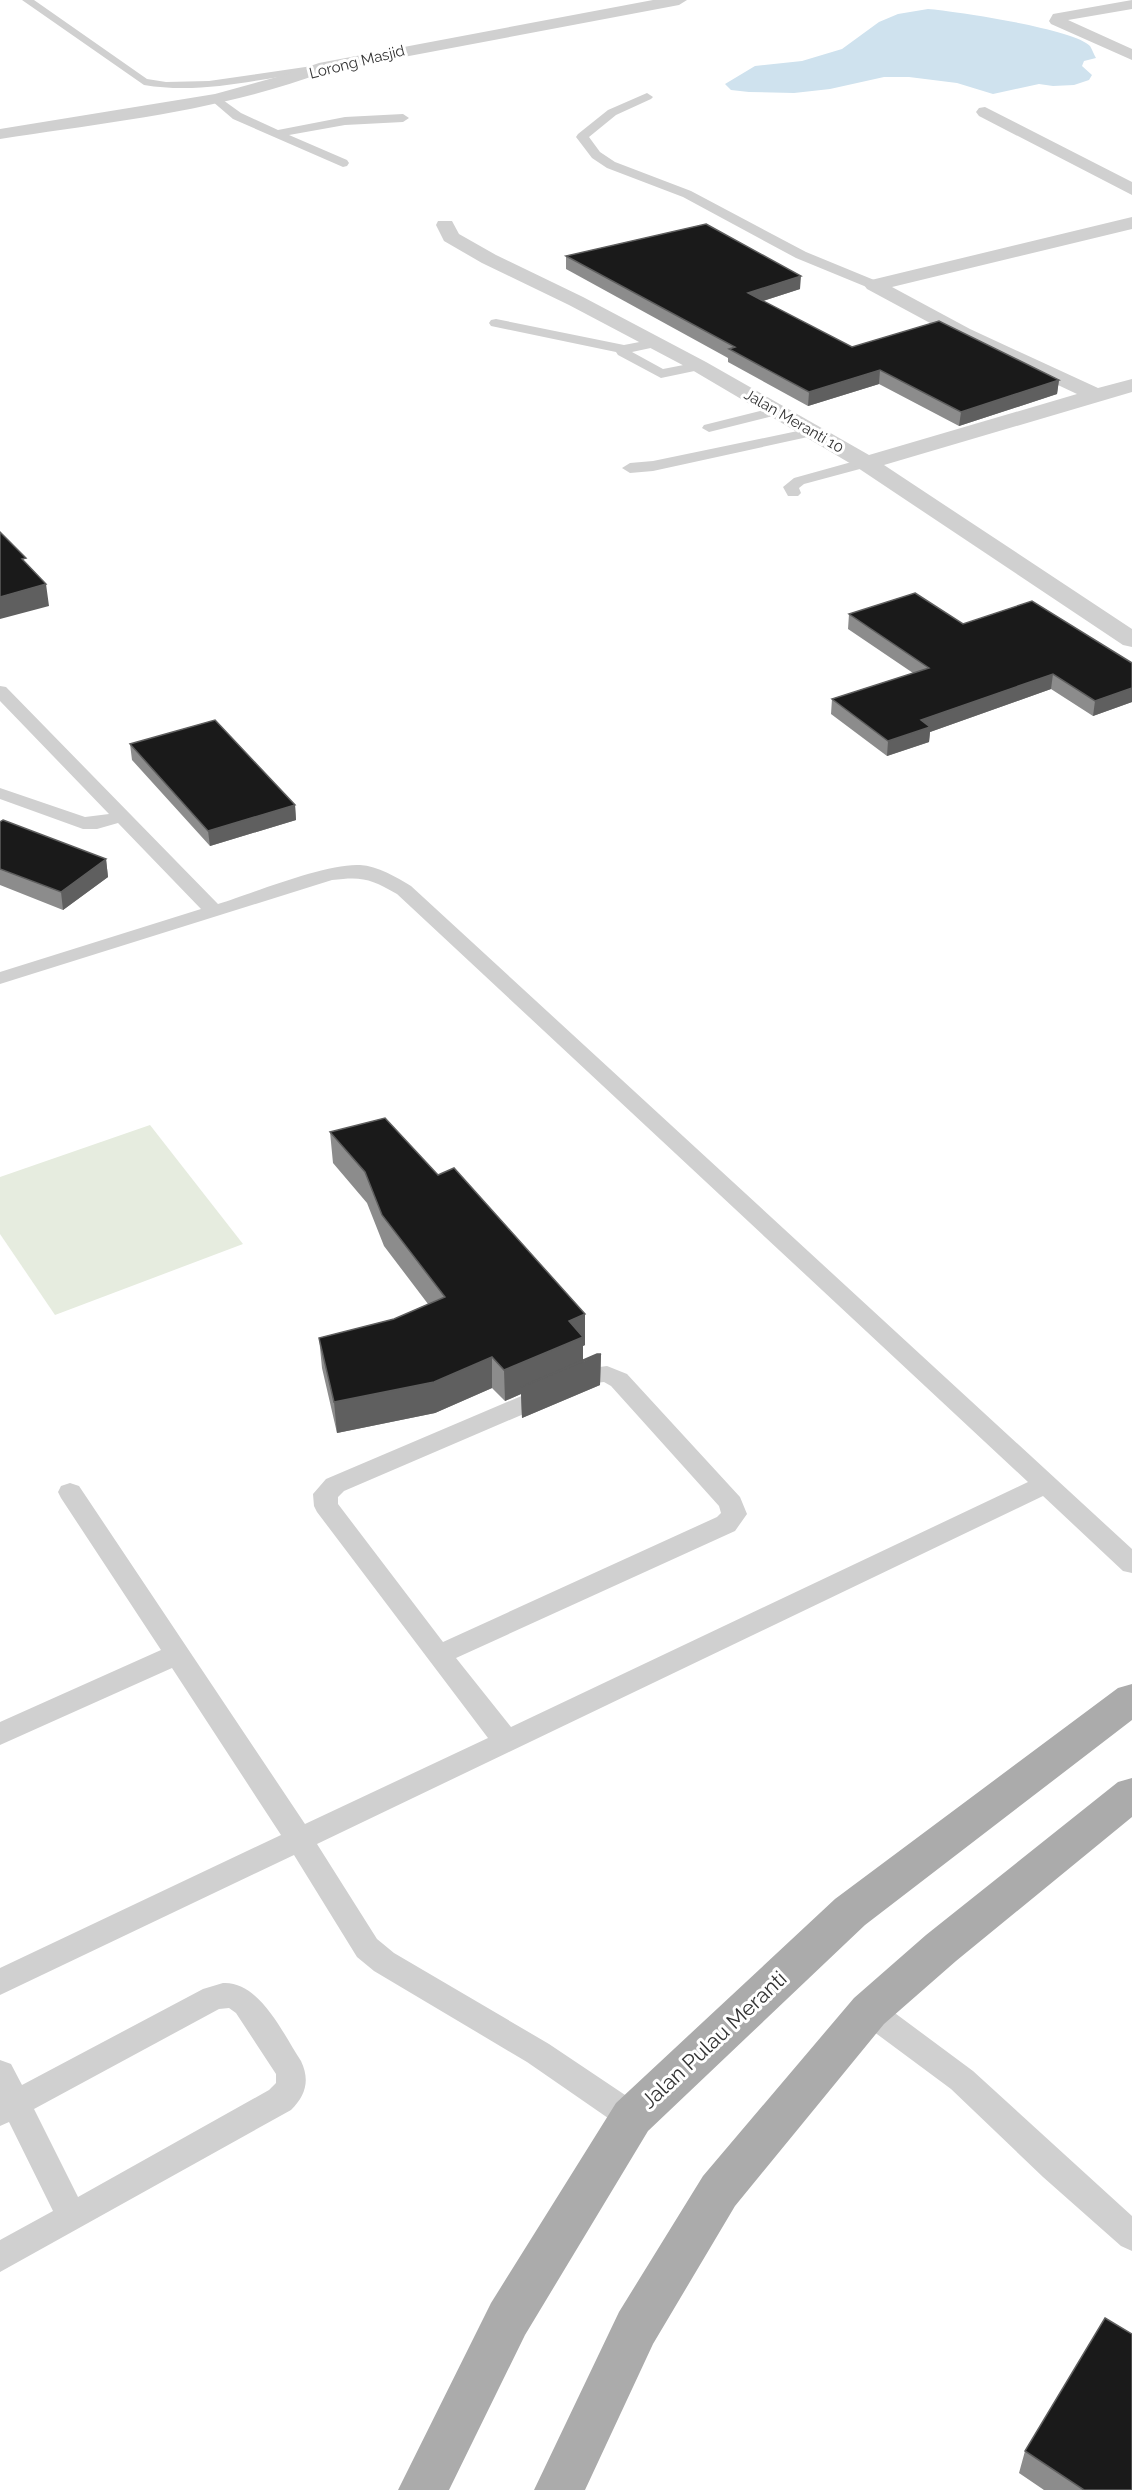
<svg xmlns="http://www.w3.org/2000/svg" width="1132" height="2490" font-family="Raleway,sans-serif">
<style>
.green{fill:#e6ecdf}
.water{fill:#cfe2ee}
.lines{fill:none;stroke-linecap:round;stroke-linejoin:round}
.lane{fill:#d0d0d0;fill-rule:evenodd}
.street{fill:#d0d0d0;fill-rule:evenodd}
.primary{fill:#ababab;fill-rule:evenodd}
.wall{fill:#8c8c8c}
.shaded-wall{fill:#5f5f5f}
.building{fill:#1a1a1a;stroke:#5f5f5f;stroke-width:1.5}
.labels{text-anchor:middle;stroke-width:6;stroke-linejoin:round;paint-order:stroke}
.far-street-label{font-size:15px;fill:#333;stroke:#fff}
.near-street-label{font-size:21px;fill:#333;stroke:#fff}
</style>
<rect width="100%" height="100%" fill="#fff"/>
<!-- green -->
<path class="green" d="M150,1125L243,1244L55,1315L0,1234V1177Z"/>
<!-- water -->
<path class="water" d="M928,9C954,11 1075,29 1090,46C1092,49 1094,55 1096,58L1084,61L1082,66L1092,75L1089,80L1074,85L1053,86L1039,84L993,94L957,83L909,77H884L830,89L794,93L749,92L731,90L725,84L755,66L802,61L842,49L879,22L898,14Z"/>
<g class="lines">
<!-- lane -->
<path class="lane" d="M22,0H34L147,79L166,82L209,81L319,65L325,68L319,71C260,78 204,95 144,85Z
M647,93L653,97L651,99L616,115L589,137L600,152L615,162L691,191L806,252L879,282L881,285L879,288H869L796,258L683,197L607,168L592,158L576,137L578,134L608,110Z
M216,95L241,113L278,130L345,117L403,114L409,118L403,122L345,125L289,135L347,160L349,163L347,166L343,167L233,119L212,101V97Z
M496,319L624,345L655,339L662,343L660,346L632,352L663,369L699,362L706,366L704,369L661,378L618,355L616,352L491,326L489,323L491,320Z
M776,407L781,408L783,411L781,414L709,432L702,428L704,425Z
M812,428L819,432L817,435L653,471L630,473L622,468L630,463L653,461Z
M866,458L874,463L871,466L804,484L799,488L801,493L798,496H788L783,487L794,478Z
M0,686L6,687L218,904C253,893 326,863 360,865C378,866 396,877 411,886L1132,1549V1573L1123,1571L1043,1496L317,1844L377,1939L394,1953L549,2044L643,2107L647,2117L643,2127L632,2131L621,2127L527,2062L374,1971L357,1957L294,1855L0,1995V1968L281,1835L172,1668L0,1745V1722L161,1650L61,1498L58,1492L61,1486L70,1483L79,1486L305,1824L488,1738L317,1512L314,1506L313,1494L326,1479L585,1369L607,1366L627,1374L740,1497L747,1514L735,1531L456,1658L511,1727L1028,1482L397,894C371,879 363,876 332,880L0,984V972L201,909L118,823L97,829H83L0,799V788L85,817L109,814L0,701ZM604,1382L611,1386L719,1506L721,1513L717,1517L443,1642L338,1504V1497L344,1491L596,1383Z
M223,1983C260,1981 283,2034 301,2061C310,2080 306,2095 291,2110L0,2272V2240L53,2211L9,2122L0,2126V2060L11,2064L22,2085L203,1989ZM229,2008L236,2013L276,2074V2083L269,2090L78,2197L34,2109L219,2009Z
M869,1998L880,2002L973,2071L1132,2216V2251L1121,2246L1043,2177L951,2089L858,2020L854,2011L858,2002Z"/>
<!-- street -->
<path class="street" d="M653,0H687L679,5L324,72C221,111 108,122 0,139V129L215,94L284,75L319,63Z
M1132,0V9L1068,20L1132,49V60L1051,24L1049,21L1053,14Z
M985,107L1132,182V195L979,116L976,112L979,108Z
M1132,217V229L892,287L970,329L1098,388L1132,379V392L884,465L1132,629V647L1123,645L858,468L692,370L569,305L482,263L444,241L436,225L438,221H452L459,234L496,255L583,297L706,362L869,455L1077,394L956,337L867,289L864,285L867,281Z"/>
<!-- primary -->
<path class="primary" d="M1132,1684V1720L865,1925L648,2131L525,2335L449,2490H398L491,2303L616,2103L835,1899L1118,1688Z
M1132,1778V1817L956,1961L884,2024L735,2206L653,2344L585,2490H534L619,2312L703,2176L854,1998L926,1935L1118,1782Z"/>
</g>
<!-- wall -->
<path class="wall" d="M566,256L800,289L763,301L852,347L1059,380L1057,394L959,426L879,384L808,406L728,362V358L566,269Z
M849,614L963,624L1132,663V702L1093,716L1051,689L930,732L929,742L887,756L831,714L832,699L913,673L848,629Z
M130,744L295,805L296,820L210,846L132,760Z
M0,822L106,859L108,877L63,910L0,885Z
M330,1132L438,1175L585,1314V1345L583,1346V1360L601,1354L600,1385L522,1418L521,1394L505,1401L492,1388L435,1413L337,1433L322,1368L319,1338L394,1319L428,1304L384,1246L367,1203L333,1163Z
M1025,2451L1132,2490H1044L1019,2473Z"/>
<!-- shaded-wall -->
<path class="shaded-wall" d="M801,276L800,289L747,306L748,293Z
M880,370L879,384L808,406L809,392Z
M1059,380L1057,394L959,426L961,412Z
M46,584L49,606L0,619V597Z
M1053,674L1051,689L930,732L929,742L887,756L888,741L921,720Z
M1132,688V702L1093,716L1095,701Z
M295,805L296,820L210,846L208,831Z
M106,859L108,877L63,910L61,892Z
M585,1314V1345L583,1346V1362L601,1354L600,1385L522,1418L521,1394L505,1401L504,1370L569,1321Z
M492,1357V1388L435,1413L337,1433L334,1402Z"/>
<!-- building -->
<path class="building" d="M706,224L801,276L748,293L852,347L939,321L1059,380L961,412L880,370L809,392L729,349L735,347L566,256Z
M0,532L26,558L22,559L46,584L0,597Z
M915,593L963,624L1032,601L1132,663V688L1095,701L1053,674L921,720L930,727L888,741L832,699L929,668L849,614Z
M215,720L295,805L208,831L130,744Z
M3,820L106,859L61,892L0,869V822Z
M385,1118L438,1175L454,1168L585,1314L569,1321L583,1337L504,1370L492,1357L434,1382L334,1402L319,1338L394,1319L445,1297L382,1215L365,1172L330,1132Z
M597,1354H601L521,1387Z
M1105,2318L1132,2334V2490H1084L1025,2451Z"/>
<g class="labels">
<!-- far-street labels -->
<g class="far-street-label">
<text transform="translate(357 62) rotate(-14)" y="5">Lorong Masjid</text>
<text transform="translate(794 421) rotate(30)" y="5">Jalan Meranti 10</text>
</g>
<!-- near-street labels -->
<g class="near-street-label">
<text transform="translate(714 2040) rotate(-43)" y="7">Jalan Pulau Meranti</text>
</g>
</g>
</svg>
